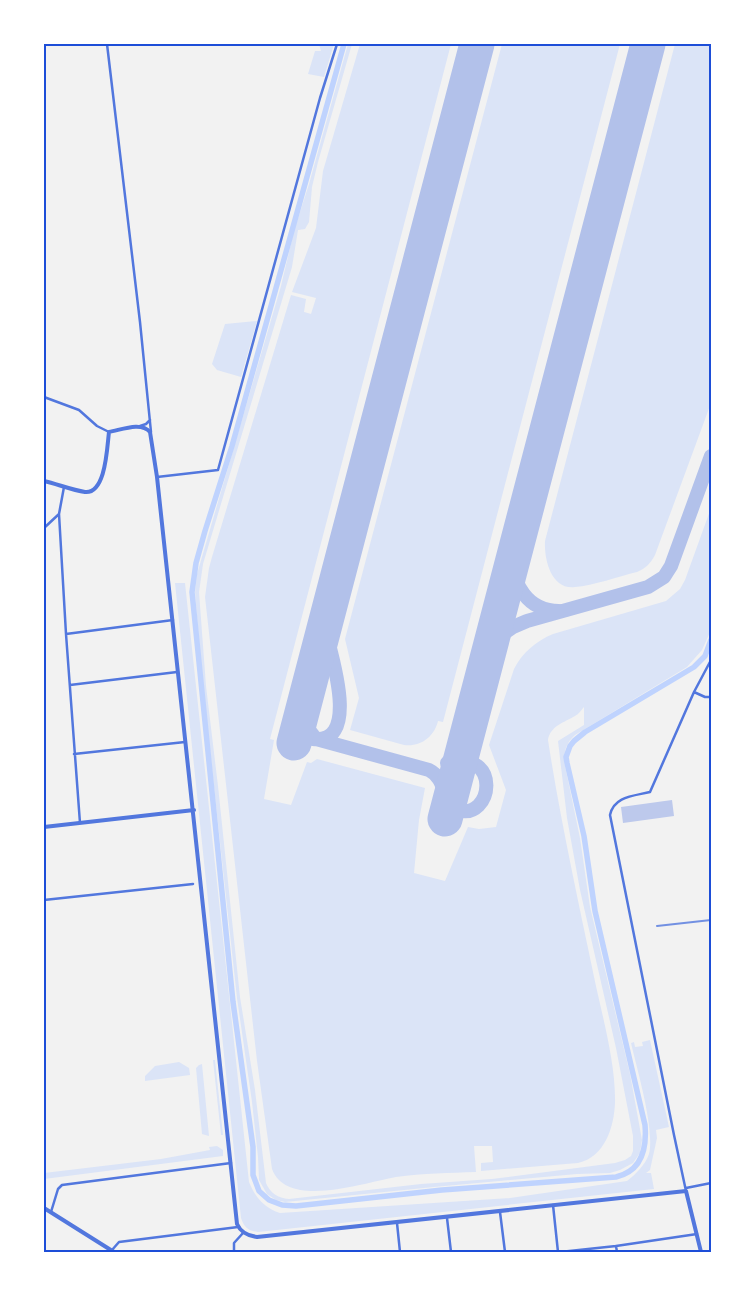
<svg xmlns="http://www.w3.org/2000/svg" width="755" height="1296" font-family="Inter,sans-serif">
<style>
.green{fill:#dbe4f7}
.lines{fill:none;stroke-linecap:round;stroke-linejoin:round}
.canal{stroke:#bfd3fe;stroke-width:5.5}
.taxiway{stroke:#b2c1ea;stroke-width:14}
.runway{stroke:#b2c1ea;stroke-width:35}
.building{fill:#bdc9ec}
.minor{stroke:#5277de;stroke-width:2.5}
.tertiary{stroke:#5277de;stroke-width:4}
.rail{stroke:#7290e2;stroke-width:2}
.neatline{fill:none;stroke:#1d4ed8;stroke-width:2}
</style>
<rect width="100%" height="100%" fill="#f2f2f2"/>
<!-- green -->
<path class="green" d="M319,44H334L324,77L308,74L315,51H321Z
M348,44H352L318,162L312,187L309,222L305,229L298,230L292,267L203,564L199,592L206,686L218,786L240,997L255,1090L266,1183C270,1193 278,1198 289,1199L421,1184L492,1179L615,1163L625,1160L631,1156L633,1151V1136L616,1048L580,890L567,818L558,741L584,725V707C581,710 579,714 575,716C565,722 550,726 548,740C560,818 577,895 593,972C601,1012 616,1062 615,1103C614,1127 605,1157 578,1163L481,1171V1163L493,1162L492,1146H474L476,1172C450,1173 423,1173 396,1177C366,1182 287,1210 272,1169L257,1061L205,597L209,568L212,557L291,295L306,299L304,312L311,314L316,298L292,292L316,228L323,171L360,44H451L270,739L274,740L264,799L291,805L307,762L311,763L317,759L425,788L419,820L414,873L445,881L468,827L479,829L496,827L506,790L489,745L514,669C522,653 536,641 553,634L666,601L680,589L685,580L711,508V630L702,650L687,667L575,735C567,742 564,750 564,761L580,838L590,907L630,1074L642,1140L640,1153L633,1163L620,1170L610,1173L577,1174L434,1187L285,1202L276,1200L267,1194L259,1180L258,1157L252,1102L237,998L203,686L196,605L195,592L197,574L281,286L294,231L309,184Z
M502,44H620L443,722L438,721C434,737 421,747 404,745L350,730L359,698L345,639Z
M675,44H711V403L655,555C650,564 646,568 637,572C619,576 593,586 575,587C551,590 544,559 545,541Z
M257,321L241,377L217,370L212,364L225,324Z
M175,583H185L249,1182C255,1197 264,1208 280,1213L510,1198L627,1181C636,1174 645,1165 649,1154C655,1130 637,1069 631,1043L634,1042L635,1047L643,1046L642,1042L650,1040L669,1127L656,1130L657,1138L650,1170L646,1173H651L654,1189L258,1232C248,1231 244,1227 241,1218Z
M213,1060H215L223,1135H221Z
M179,1062L189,1068L190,1075L145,1081V1076L155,1066Z
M202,1064L209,1136L202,1134L196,1068L199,1065Z
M217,1146L223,1150V1156L44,1179V1173L161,1159L210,1150L209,1147Z"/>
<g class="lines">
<!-- canal -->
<path class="canal" d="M344,44L232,446L205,531L196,563L192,592L233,1002L253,1147V1175L259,1191L269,1200L282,1205L296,1206L442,1190L616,1177C642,1171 647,1149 645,1125L595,911L584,836L567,763L566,757L570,746L574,741L585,732L694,667L705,656L711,640"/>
<!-- taxiway -->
<path class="taxiway" d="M514,556C511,584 528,611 559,611
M486,662L496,641L503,634L513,627L527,621L648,587L664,577L671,566L711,456
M307,691C303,697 297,703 294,710C290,723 299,737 313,739C361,745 331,654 326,633C325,628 326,623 327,618
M302,709L306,726L316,739L429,770C447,779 442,804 458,810C492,821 503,750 448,762
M447,763L459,752L468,733"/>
<!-- runway -->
<path class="runway" d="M294,743L477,44
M445,819L648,44"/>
</g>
<!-- building -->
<path class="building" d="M672,800L674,816L623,823L621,807Z"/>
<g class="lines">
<!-- minor -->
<path class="minor" d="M107,44L140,322L151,432
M44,397L79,410L97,426L109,432
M140,426L146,424L150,420
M157,477L218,470L320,98L337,44
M64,487L59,514L66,634L80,823
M44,528L59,514
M66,634L173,620
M70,685L177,672
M694,692L711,660
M74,754L185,742
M44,900L193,884
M686,1188L711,1183
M686,1191L674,1135L610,815C614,796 634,796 650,792L694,692L705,697H711
M553,1205L558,1252
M51,1212L58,1189L62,1185L231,1163
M500,1212L505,1252
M447,1218L451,1252
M397,1223L400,1252
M616,1246L617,1252
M112,1250L119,1242L238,1227
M234,1252V1243L243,1233
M560,1252L616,1246L697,1234"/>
<!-- tertiary -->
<path class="tertiary" d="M44,481C57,484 72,490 85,492C106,494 107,447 109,432C121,430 141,421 150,432L157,477L237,1224C241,1233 248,1236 257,1237L686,1191L701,1252
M44,827L194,810
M44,1208L114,1252"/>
<!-- rail -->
<path class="rail" d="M657,926L711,920"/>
</g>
<!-- border -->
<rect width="755" height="1296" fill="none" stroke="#ffffff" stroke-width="90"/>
<rect x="45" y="45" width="665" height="1206" class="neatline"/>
</svg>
